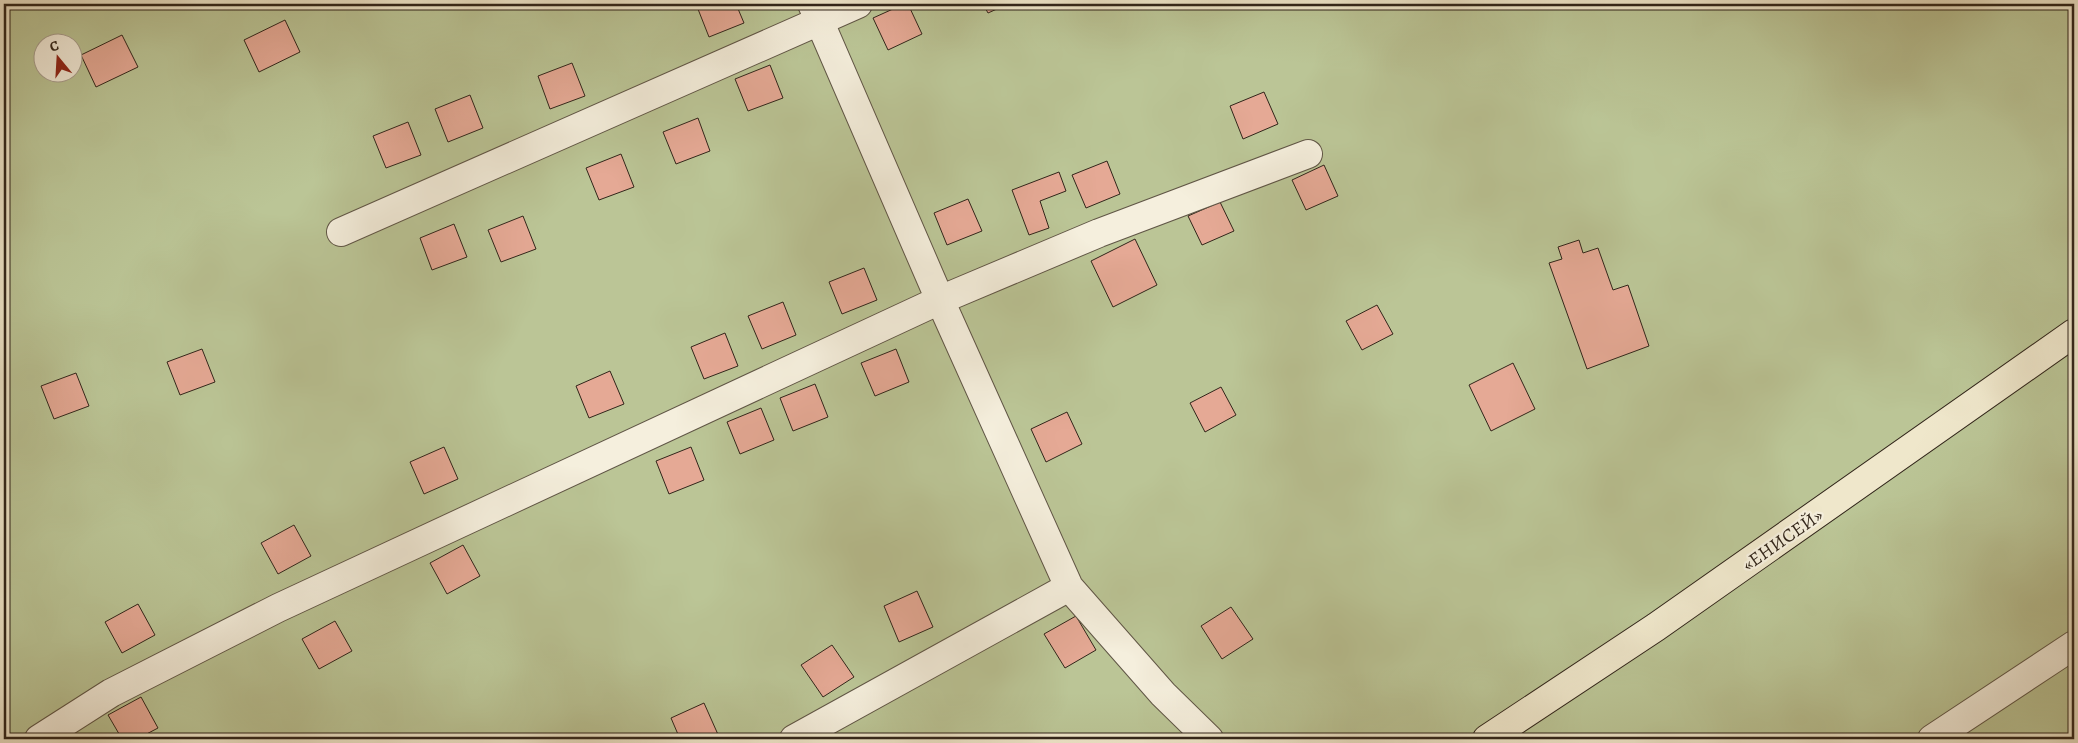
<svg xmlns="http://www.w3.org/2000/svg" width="2078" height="743" font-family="Alegreya,serif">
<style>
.green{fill:#bbc596;stroke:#767558;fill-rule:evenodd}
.building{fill:#e5a995;stroke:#31251a}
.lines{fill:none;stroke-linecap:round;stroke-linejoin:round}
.minor-casing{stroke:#605646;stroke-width:30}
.trunk-casing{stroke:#31251a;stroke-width:30}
.minor{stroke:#f5efdd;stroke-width:28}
.trunk{stroke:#efe7cb;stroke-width:28}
.labels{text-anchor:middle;stroke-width:4.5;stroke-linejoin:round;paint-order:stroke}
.street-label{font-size:19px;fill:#31251a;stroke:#f5efdd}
</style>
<rect width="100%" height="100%" fill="#efe7cb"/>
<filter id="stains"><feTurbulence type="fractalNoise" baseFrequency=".004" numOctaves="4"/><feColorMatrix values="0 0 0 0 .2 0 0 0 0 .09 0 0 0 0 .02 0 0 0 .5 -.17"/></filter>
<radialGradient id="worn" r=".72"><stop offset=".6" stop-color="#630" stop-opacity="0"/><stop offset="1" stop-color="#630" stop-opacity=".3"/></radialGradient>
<!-- green -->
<path class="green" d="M4,4H2074V739H4ZM42,42H72V72H42Z"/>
<!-- building -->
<path class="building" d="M696,4H736L744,23L709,37Z
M904,4H908L922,34L888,50L873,18Z
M983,4H1008L988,13Z
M285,20L300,52L259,72L244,40Z
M122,35L138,67L96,87L81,55Z
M572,63L585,96L550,109L538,76Z
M770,65L783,98L748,111L735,79Z
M1264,92L1278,124L1243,139L1230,106Z
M470,95L483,128L448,142L435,109Z
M698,118L710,151L676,164L663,132Z
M408,122L421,155L386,168L373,136Z
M621,154L634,187L599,200L586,168Z
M1107,161L1120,194L1086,208L1072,175Z
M1324,165L1338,196L1306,210L1292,180Z
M1059,172L1066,191L1040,201L1049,228L1029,235L1012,190Z
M968,199L982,231L947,245L934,213Z
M1220,202L1234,231L1202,245L1188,216Z
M523,216L536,249L501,262L488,230Z
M454,224L467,257L432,270L420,238Z
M1135,239L1157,285L1113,307L1091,261Z
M1579,240L1583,253L1598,248L1613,290L1628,285L1649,346L1587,369L1549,263L1562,259L1558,247Z
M864,268L877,300L842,314L829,282Z
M783,302L796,335L762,349L748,316Z
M1377,305L1393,334L1362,350L1346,321Z
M725,333L738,366L704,379L691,347Z
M202,349L215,382L180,395L167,362Z
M896,349L909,382L875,396L861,363Z
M1513,363L1535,409L1491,431L1469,385Z
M610,371L624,404L589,418L576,386Z
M76,373L89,406L54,419L41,386Z
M815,384L828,417L793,431L780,398Z
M1221,387L1236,415L1205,432L1190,403Z
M761,408L774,440L740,454L727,422Z
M1067,412L1082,444L1046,462L1031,429Z
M444,447L458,479L424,494L410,462Z
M691,447L704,480L669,494L656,461Z
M294,525L311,556L278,574L261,543Z
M463,545L480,576L447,594L430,563Z
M917,591L933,627L899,642L884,606Z
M138,604L155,635L122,653L105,622Z
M1231,607L1253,639L1222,659L1201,626Z
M1076,616L1096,650L1065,668L1044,634Z
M335,621L352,651L319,669L302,639Z
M832,645L854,677L823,697L801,665Z
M141,697L158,728L137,739H122L108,715Z
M704,703L720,739H680L671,718Z"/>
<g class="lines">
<defs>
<path id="minor" d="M812,4L940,300L1069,587L1163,694L1209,739
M341,232L858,4
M39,739L111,693L278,608L940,300L1099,233L1308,154
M794,739L1069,587
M1932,739L2074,645"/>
<path id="trunk" d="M1487,739L1656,627L2074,333"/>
</defs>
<!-- minor casing -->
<use href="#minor" class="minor-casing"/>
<!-- trunk casing -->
<use href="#trunk" class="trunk-casing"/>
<!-- minor -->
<use href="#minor" class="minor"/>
<!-- trunk -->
<use href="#trunk" class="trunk"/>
</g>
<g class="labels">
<!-- street labels -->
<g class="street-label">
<text transform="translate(1782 539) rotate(-35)" y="7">«ЕНИСЕЙ»</text>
</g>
</g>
<!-- margin -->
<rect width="2078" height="743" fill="none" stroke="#efe7cb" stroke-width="20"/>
<rect x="5" y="5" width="2068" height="733" fill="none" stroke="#31251a" stroke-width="2.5"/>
<rect x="10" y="10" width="2058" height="723" fill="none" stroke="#31251a"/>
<!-- north arrow -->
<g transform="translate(58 58) rotate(342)"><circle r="24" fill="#f5efdd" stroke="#a79e8f"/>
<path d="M0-4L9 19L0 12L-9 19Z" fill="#8f2418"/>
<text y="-8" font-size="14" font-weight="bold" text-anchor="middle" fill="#31251a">С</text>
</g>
<rect width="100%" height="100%" filter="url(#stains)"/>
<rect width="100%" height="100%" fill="url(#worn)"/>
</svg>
